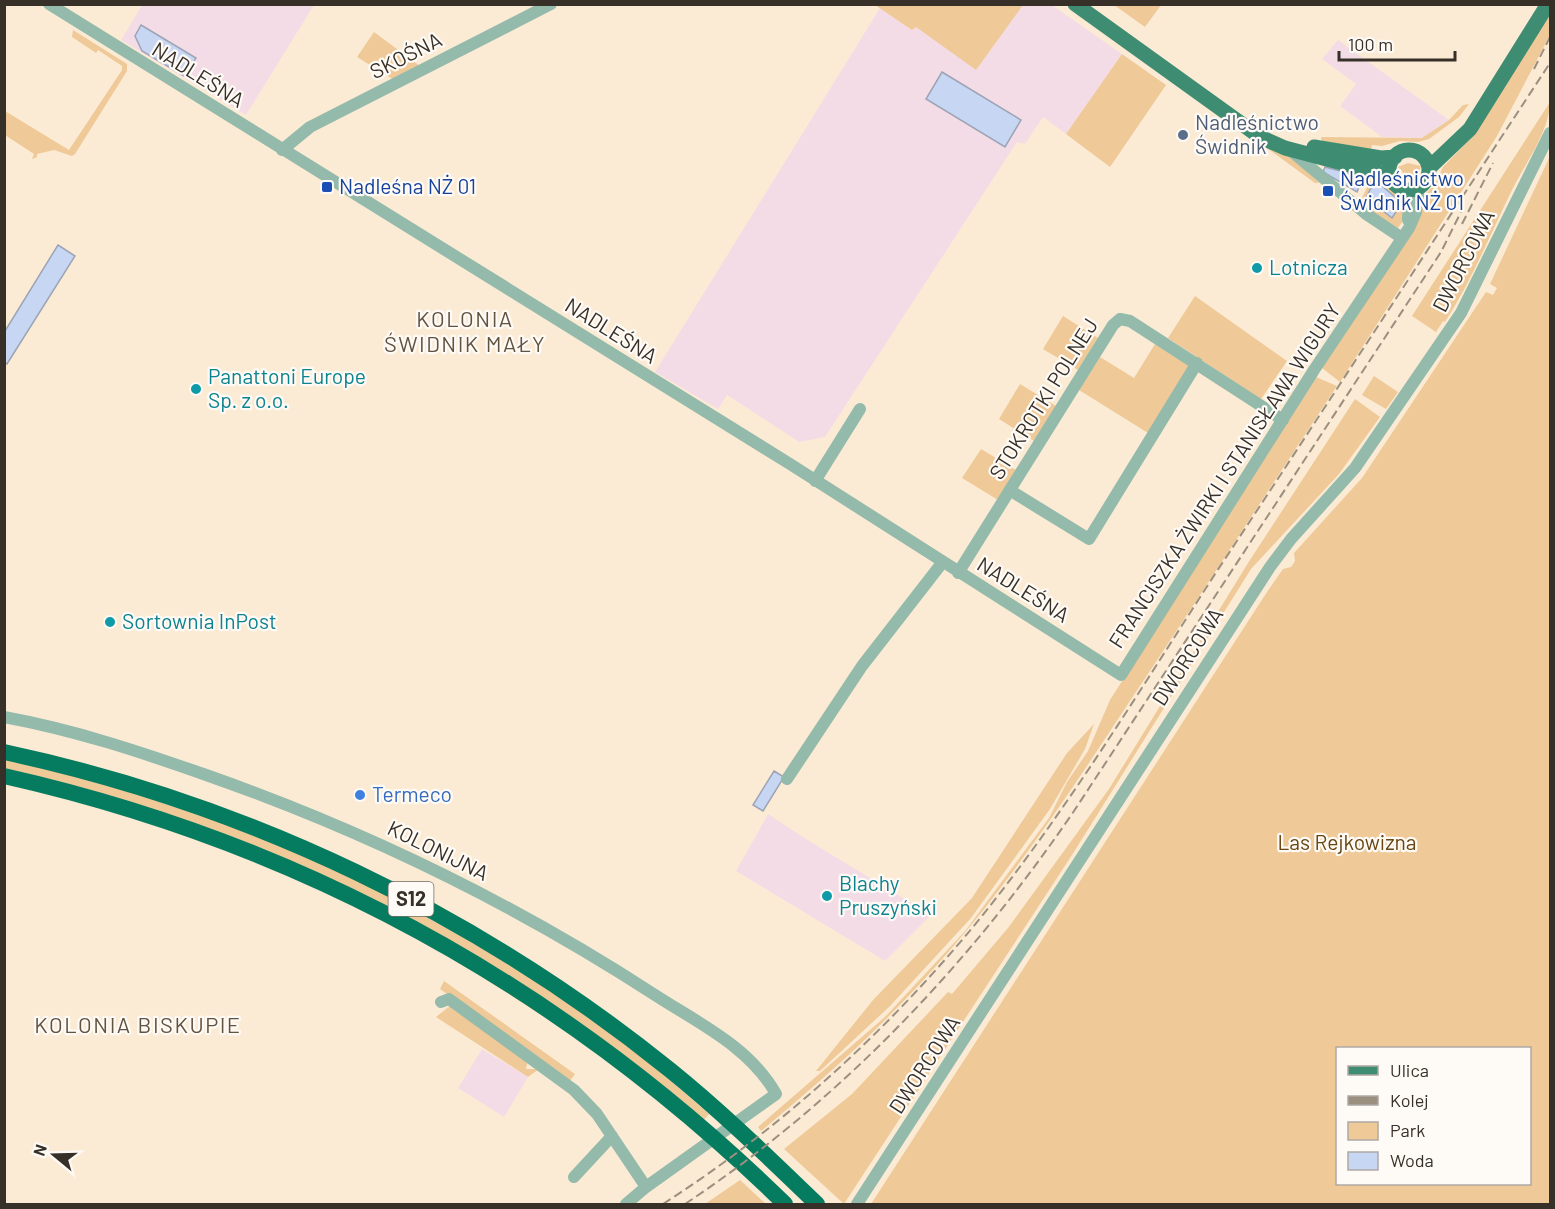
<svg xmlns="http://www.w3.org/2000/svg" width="1555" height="1209" font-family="Barlow,sans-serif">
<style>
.industrial{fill:#f4dce7}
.green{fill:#efc997;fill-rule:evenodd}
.water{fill:#c7d6f2;stroke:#9ca4b5;stroke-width:1.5}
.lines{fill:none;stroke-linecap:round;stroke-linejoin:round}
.minor{stroke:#94baab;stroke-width:12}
.major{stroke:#3e8d73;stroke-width:15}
.highway{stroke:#057c5f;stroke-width:16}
.rail{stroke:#9b8f7f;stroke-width:2;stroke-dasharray:9 4.5;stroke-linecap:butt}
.service-dot{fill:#5c6f8a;stroke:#fefaf6;stroke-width:2}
.transit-dot{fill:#1a4fb4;stroke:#fefaf6;stroke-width:2}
.culture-dot{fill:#0f9aa8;stroke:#fefaf6;stroke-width:2}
.shop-dot{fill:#3f7fe0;stroke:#fefaf6;stroke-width:2}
.labels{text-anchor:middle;stroke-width:4.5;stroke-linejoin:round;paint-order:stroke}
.shield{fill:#fefaf6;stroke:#736d66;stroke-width:1.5}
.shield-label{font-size:20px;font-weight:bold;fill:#373028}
.street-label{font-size:21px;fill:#373028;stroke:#fefaf6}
.service-label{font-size:21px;fill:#4e5e75;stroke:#fefaf6;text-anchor:start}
.transit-label{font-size:21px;fill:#164399;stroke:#fefaf6;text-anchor:start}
.culture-label{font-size:21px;fill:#0d838f;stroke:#fefaf6;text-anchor:start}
.shop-label{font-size:21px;fill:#366cbe;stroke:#fefaf6;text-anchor:start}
.park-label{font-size:21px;fill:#674611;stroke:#fefaf6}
.neighbourhood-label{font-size:22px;letter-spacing:1.5px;fill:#625340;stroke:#fefaf6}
</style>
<rect width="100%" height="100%" fill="#fcebd4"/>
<!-- industrial -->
<path class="industrial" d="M142,5H314L246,115L121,40Z
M1023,5H1052L1122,54L1066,134L1043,117L1025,144L1017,142L825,437L799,442L727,395L718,409L655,372L880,8L912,30L916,26L976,69Z
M1338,40L1449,120L1422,138L1382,137L1340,106L1356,84L1322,59Z
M768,814L806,839L931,915L885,961L736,871Z
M482,1049L528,1077L504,1117L458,1088Z"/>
<!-- green -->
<path class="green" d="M875,5H1023L976,70L916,27L912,30Z
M1114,5H1161L1145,27Z
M1550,11V35L1497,136L1340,382L1322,368L1425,194L1434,186L1443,167L1471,138Z
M73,30L127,64V71L75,154L72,156L54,150L37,154V157L32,159L34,154L5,135V111L69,150L122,70V66L98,50L96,53L72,37Z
M374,32L420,66L394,80L357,57Z
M1122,54L1166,85L1110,167L1066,134Z
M1550,102C1550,130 1525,164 1512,190C1490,235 1472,280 1445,322L1443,321L1436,332L1412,316Z
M1469,104L1459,117L1429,139L1418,142L1400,141L1382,146L1372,145L1371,150L1322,144L1321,137L1422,138L1449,120L1463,105Z
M1271,146L1298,161L1319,183H1315L1267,148Z
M1550,156V1204H871L1267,592L1283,569L1291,567L1295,561L1294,553L1362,478L1486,292L1493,295L1497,288L1490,284ZM1338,1048H1530V1184H1338Z
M1408,163L1421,166L1417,177L1407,178L1398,167Z
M1373,175C1396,185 1403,194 1405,218L1398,228L1359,204Z
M1195,296L1287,361L1261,399L1168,338Z
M1063,316L1098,338L1078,370L1043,349Z
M1155,344L1190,366L1148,433L1079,390L1100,357L1134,378Z
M1374,376L1398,392L1386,409L1362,395Z
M1316,377L1337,386C1267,492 1198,599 1128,704C1072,789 1016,874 950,950C893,1017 829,1075 761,1131L758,1127L885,1017L966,930L1049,818L1067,782L1088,751L1110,700Z
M1020,384L1056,406L1034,441L999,419Z
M1355,399L1380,417L1339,474L1251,569L1072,855L844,1204L784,1149L852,1094L948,992L952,994L1008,928L1109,789L1248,563Z
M981,449L1016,470L998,500L962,478Z
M1094,724L1085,749L1050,809L971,918L890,1006L820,1071H816L873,1000L972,898L1067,753Z
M5,757L147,794L321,860L518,967L633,1048L709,1114L703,1121L350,890L5,771Z
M444,981L575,1074L570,1081L440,989Z
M451,1005L528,1060L526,1069H539L528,1077L436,1017Z
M740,1180L766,1204H705Z"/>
<!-- water -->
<path class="water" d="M141,25L196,58L184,76L142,51L135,36Z
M942,72L1021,120L1005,147L926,99Z
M1325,167L1363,177L1357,192L1323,172Z
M1375,180L1402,203L1392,218L1378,207L1374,209L1369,205L1370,201L1366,198Z
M58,245L75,256L7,364L5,362V331Z
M774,771L784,777L763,811L753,805Z"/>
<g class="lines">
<!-- minor -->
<path class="minor" d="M49,4L790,464L1121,675L1314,370L1409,228L1416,212L1419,187
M282,150L310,127L551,4
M1290,150L1366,214L1402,238
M1405,189L1409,204L1408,220
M815,481L860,409
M1011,491L1089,539L1197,363
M958,573L1113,325L1120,319L1130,321L1283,420
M4,717C75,730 141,752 209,776C365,831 515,904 655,995C698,1023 750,1047 776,1094L646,1187L597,1114L574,1090L449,999L441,1002
M787,779L862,666L942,563
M574,1177L612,1136
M626,1204L646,1187
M857,1204L1270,567L1291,539L1355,468L1461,313L1550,133"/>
<!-- major -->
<path class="major" d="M1075,4L1260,137L1285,148L1391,176
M1314,147L1381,158L1395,157
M1389 170a20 20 0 1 1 40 0a20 20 0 1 1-40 0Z
M1429,168L1470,129L1548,4"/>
<!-- highway -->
<path class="highway" d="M4,752C247,804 477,914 670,1070C722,1112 769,1158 817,1204
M4,776C306,844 565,989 785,1204"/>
<!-- rail -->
<path class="rail" d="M1534,69L1550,37
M1462,224L1493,163
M663,1204C780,1129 884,1034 973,927C1064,816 1139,691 1217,571C1329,402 1439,232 1550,63
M685,1204C840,1101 969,965 1074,811L1441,252L1461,212"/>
</g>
<!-- markers -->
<circle class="service-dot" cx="1183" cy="135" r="6"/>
<g class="transit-dot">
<rect x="321" y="181" width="12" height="12" rx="3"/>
<rect x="1322" y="185" width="12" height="12" rx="3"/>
</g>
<g class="culture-dot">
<circle cx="1257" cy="268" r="6"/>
<circle cx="196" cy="389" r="6"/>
<circle cx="110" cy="622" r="6"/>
<circle cx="827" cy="896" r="6"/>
</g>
<circle class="shop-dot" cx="360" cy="795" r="6"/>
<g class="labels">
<!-- shield labels -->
<rect class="shield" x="388.5" y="882" width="45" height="34" rx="4.5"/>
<g class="shield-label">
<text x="411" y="906">S12</text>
</g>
<!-- street labels -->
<g class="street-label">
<text transform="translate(406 56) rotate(-27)" y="7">SKOŚNA</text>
<text transform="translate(198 75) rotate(32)" y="7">NADLEŚNA</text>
<text transform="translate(1464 261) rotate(-63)" y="7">DWORCOWA</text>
<text transform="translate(611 331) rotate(32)" y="7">NADLEŚNA</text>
<text transform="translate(1044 399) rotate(-58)" y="7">STOKROTKI POLNEJ</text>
<text transform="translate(1225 476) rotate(-57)" y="7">FRANCISZKA ŻWIRKI I STANISŁAWA WIGURY</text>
<text transform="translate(1023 590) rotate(32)" y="7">NADLEŚNA</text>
<text transform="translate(1188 657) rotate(-57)" y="7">DWORCOWA</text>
<text transform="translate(438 851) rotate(26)" y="7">KOLONIJNA</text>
<text transform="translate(925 1065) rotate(-57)" y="7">DWORCOWA</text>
</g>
<!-- service labels -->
<g class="service-label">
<text x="1195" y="130">Nadleśnictwo<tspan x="1195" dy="24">Świdnik</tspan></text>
</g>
<!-- transit labels -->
<g class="transit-label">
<text x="1340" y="186">Nadleśnictwo<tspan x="1340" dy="24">Świdnik NŻ 01</tspan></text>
<text x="339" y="194">Nadleśna NŻ 01</text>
</g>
<!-- culture labels -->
<g class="culture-label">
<text x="1269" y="275">Lotnicza</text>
<text x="208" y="384">Panattoni Europe<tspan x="208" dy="24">Sp. z o.o.</tspan></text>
<text x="122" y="629">Sortownia InPost</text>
<text x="839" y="891">Blachy<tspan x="839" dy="24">Pruszyński</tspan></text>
</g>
<!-- shop labels -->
<g class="shop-label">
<text x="372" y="802">Termeco</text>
</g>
<!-- park labels -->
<g class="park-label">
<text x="1347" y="850">Las Rejkowizna</text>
</g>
<!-- neighbourhood labels -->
<g class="neighbourhood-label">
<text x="465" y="327">KOLONIA<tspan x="465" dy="25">ŚWIDNIK MAŁY</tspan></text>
<text x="138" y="1033">KOLONIA BISKUPIE</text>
</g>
</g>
<!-- border -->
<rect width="1555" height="1209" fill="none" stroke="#373028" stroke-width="12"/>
<!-- legend -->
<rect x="1336" y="1047" width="195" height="138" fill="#fefaf6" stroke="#aea9a4" stroke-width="1.5"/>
<rect x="1348" y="1066" width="30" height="9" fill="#3e8d73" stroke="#aea9a4" stroke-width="1.5"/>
<text x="1390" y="1077" font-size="18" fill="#373028">Ulica</text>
<rect x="1348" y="1096" width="30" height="9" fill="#9b8f7f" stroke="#aea9a4" stroke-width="1.5"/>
<text x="1390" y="1107" font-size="18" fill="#373028">Kolej</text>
<rect x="1348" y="1122" width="30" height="18" fill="#efc997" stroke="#aea9a4" stroke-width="1.5"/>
<text x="1390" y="1137" font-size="18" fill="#373028">Park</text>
<rect x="1348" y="1152" width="30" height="18" fill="#c7d6f2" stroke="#aea9a4" stroke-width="1.5"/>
<text x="1390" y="1167" font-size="18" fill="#373028">Woda</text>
<!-- north arrow -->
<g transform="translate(54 1155) rotate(289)" stroke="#fefaf6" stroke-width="4.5" paint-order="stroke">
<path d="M0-4.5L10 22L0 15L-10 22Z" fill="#373028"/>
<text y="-9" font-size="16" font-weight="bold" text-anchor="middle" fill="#373028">N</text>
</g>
<!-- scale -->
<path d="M1339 51v9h116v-9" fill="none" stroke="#373028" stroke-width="3"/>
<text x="1348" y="51" font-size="18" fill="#373028" stroke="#fefaf6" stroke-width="4.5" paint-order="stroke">100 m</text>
</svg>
